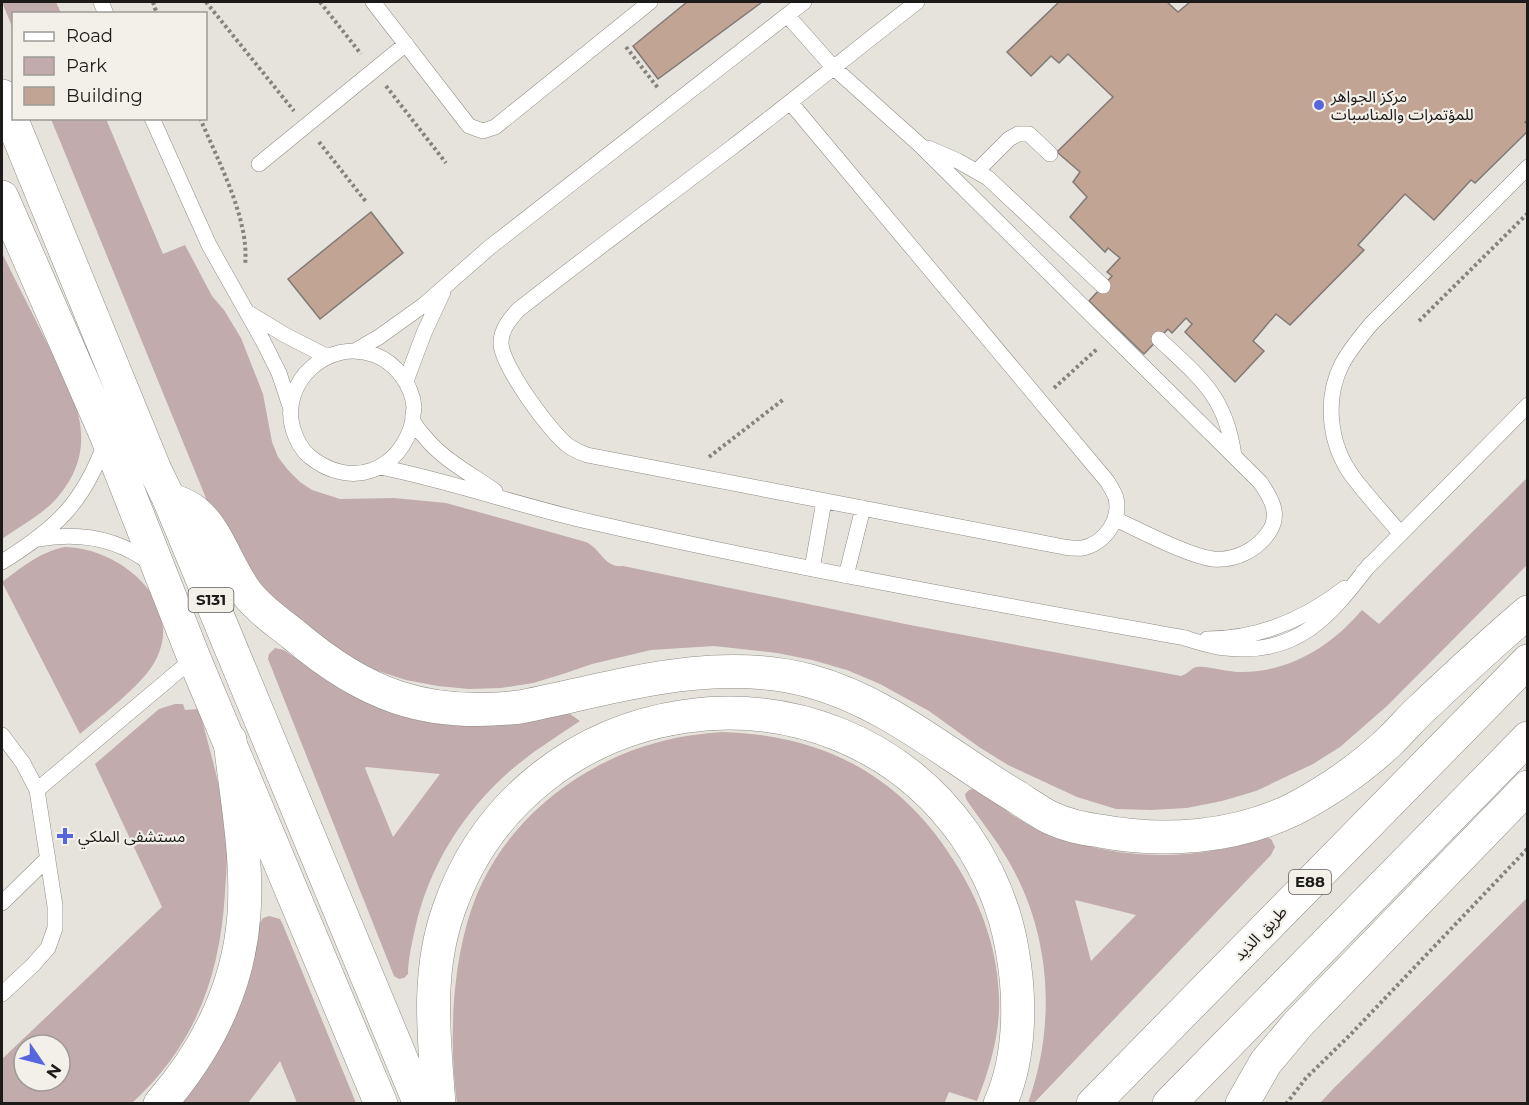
<svg xmlns="http://www.w3.org/2000/svg" width="1529" height="1105" font-family="Montserrat,'Noto Sans Arabic',sans-serif">
<style>
.green{fill:#c1abac;fill-rule:evenodd}
.building{fill:#c1a494;stroke:#807975;stroke-width:1.5}
.lines{fill:none;stroke-linecap:round;stroke-linejoin:round}
.service-casing{stroke:#908d86;stroke-width:16}
.primary-casing{stroke:#908d86;stroke-width:34}
.motorway-casing{stroke:#908d86;stroke-width:34}
.path{stroke:#85837e;stroke-width:4;stroke-dasharray:3 3;stroke-linecap:butt}
.service{stroke:#fff;stroke-width:15}
.primary{stroke:#fff;stroke-width:33}
.motorway{stroke:#fff;stroke-width:33}
.poi-dot{fill:#5667de;stroke:#f3f0e9;stroke-width:2}
.labels{text-anchor:middle;stroke-width:4.5;stroke-linejoin:round;paint-order:stroke}
.shield{fill:#f3f0e9;stroke:#5c5b57;stroke-width:1.5}
.shield-label{font-size:15px;font-weight:bold;fill:#1c1b19}
.poi-label{font-size:16px;fill:#1c1b19;stroke:#f3f0e9;text-anchor:start}
.street-label{font-size:16px;fill:#1c1b19;stroke:#f3f0e9}
</style>
<rect width="100%" height="100%" fill="#e6e3dc"/>
<!-- green -->
<path class="green" d="M2,2H56L61,13L14,14L13,29Z
M51,119H106L163,254L185,245L212,296L224,310L241,338L263,394L272,442L278,457L288,470L300,482L312,490L340,499L394,498L446,503L586,542C601,549 604,568 623,566L910,625L1181,676C1188,674 1191,668 1197,667C1204,665 1232,673 1243,672C1292,671 1331,646 1362,610L1379,624L1527,478V565L1387,706L1340,747L1313,764L1256,791L1222,801L1187,808L1151,810L1116,809L1077,797L1008,765L979,747L929,711L880,684L847,670L812,660L777,653L714,646L651,650L592,664L563,674L533,683L501,688L469,689L438,686L406,680L375,670L346,656L294,618L256,581L210,508Z
M2,253C16,282 31,310 45,339C73,393 104,443 57,498C42,515 20,526 2,539Z
M65,547C121,548 188,604 154,663C141,686 101,716 80,734L2,582C22,567 40,552 65,547Z
M275,648L284,650L316,673L563,709L580,721C558,736 536,749 516,766C466,807 429,865 415,929C412,943 408,959 408,974L404,978L399,979L394,976L268,659L269,654ZM366,767L440,774L393,837L365,768Z
M175,704H183L185,710L199,709C210,751 223,793 227,838C228,856 226,874 225,893C220,976 195,1046 132,1103L2,1104V1059L162,907L95,764L159,709ZM24,1045H60V1081H24Z
M722,732C827,735 905,778 959,869C983,909 998,952 999,999C1000,1034 990,1068 977,1101L949,1092L944,1104H457C448,1036 452,946 482,883C515,814 585,761 659,742C679,736 700,734 722,732Z
M973,789C992,798 1008,814 1028,824C1101,860 1188,865 1265,837L1271,839L1275,847L1271,855L1034,1103H1028C1055,1028 1052,943 1014,871C1001,845 982,823 966,799L965,794L969,790ZM1075,900L1136,915L1091,961Z
M1527,898V1103H1320L1334,1088Z
M269,916L280,919L283,925L356,1103H297L280,1061L248,1103L180,1104L252,966L260,923L263,918Z"/>
<!-- building -->
<path class="building" d="M687,2H762L658,79L633,46Z
M1059,2H1167L1178,12L1190,2H1528V120L1525,122L1528,125V131L1475,183L1471,180L1434,220L1405,194L1358,245L1364,250L1290,325L1276,314L1253,341L1264,351L1235,382L1185,332L1192,324L1186,318L1172,333L1168,329L1144,354L1089,301L1112,276L1107,272L1120,258L1108,248L1105,252L1070,217L1087,197L1073,182L1080,172L1057,152L1113,97L1068,54L1059,63L1051,56L1031,76L1007,52Z
M371,212L403,253L320,319L288,279Z"/>
<g class="lines">
<defs>
<path id="service" d="M101,2L106,14
M373,2L469,126L483,131L495,127L650,2
M787,15L833,67L920,145L1260,482C1271,498 1281,514 1269,532C1257,550 1235,561 1213,559C1188,556 1140,530 1115,519
M790,102L1107,481C1110,486 1114,492 1116,498C1121,521 1104,543 1083,548C1076,549 1070,548 1064,547L587,455C581,453 575,450 570,447C551,434 501,365 501,343C501,329 510,319 518,310C588,255 660,202 731,148C794,100 855,50 917,2
M152,118L209,245L263,341L279,373L290,406
M928,148L958,161L988,178L1103,286
M259,164L406,44
M977,171L1009,139L1018,134H1029L1050,154
M247,312L285,335L326,356
M1159,339C1200,378 1226,396 1234,456
M355,351L379,337L425,304L490,247L804,2
M406,381L424,333L443,292
M413,420C401,472 350,490 309,456C301,449 296,439 293,429C279,382 329,337 375,355C396,363 412,385 414,407C414,411 412,417 413,421C415,425 420,432 424,436C442,459 471,474 495,491
M380,467C451,481 520,506 591,522C788,567 986,602 1185,638C1198,642 1212,647 1226,648C1298,656 1330,616 1370,564
M1400,533C1385,515 1368,497 1353,477C1329,445 1324,399 1342,364C1350,349 1361,336 1372,323L1528,167
M38,539C79,532 118,538 151,564
M2,562C55,529 83,504 105,443
M812,569L824,501
M1363,572L1528,405
M846,576L863,508
M1207,639C1258,639 1305,619 1345,588
M2,735L23,763L37,790L55,906V928L48,948L33,965L2,994
M37,790L194,658
M2,903L48,858"/>
<path id="primary" d="M2,96L155,470L169,499L420,1104
M2,197L107,437L194,658L381,1104"/>
<path id="motorway" d="M169,499C177,502 187,505 194,511C220,531 228,573 251,598C263,612 279,623 293,634C364,695 426,718 520,707C615,688 714,655 810,681C888,702 949,757 1017,797C1028,804 1039,812 1051,818C1066,825 1084,829 1100,831C1164,843 1234,838 1294,809C1328,791 1363,767 1391,740C1400,731 1409,721 1418,712C1454,678 1490,644 1528,612
M160,1104C207,1050 239,986 244,914C248,857 236,796 230,740
M439,1104C434,1037 426,973 449,909C526,687 829,642 965,835C988,869 1005,908 1012,949C1021,998 1021,1057 1000,1104
M1093,1104L1528,661
M1169,1104L1528,738
M1242,1104L1266,1062L1298,1024L1528,787"/>
</defs>
<!-- service casing -->
<use href="#service" class="service-casing"/>
<!-- primary casing -->
<use href="#primary" class="primary-casing"/>
<!-- motorway casing -->
<use href="#motorway" class="motorway-casing"/>
<!-- path -->
<path class="path" d="M153,2L157,14
M206,2L294,111
M320,2L361,54
M626,47L658,88
M386,86L446,163
M200,118C218,161 250,220 245,265
M319,142L367,203
M1419,321L1528,213
M1054,388L1097,349
M709,457L784,399
M1286,1104L1306,1078L1351,1034L1528,848"/>
<!-- service -->
<use href="#service" class="service"/>
<!-- primary -->
<use href="#primary" class="primary"/>
<!-- motorway -->
<use href="#motorway" class="motorway"/>
</g>
<!-- markers -->
<g class="poi-dot">
<circle cx="1319" cy="105" r="6"/>
<path d="M62 827h6v6h6v6h-6v6h-6v-6h-6v-6h6z"/>
</g>
<g class="labels">
<!-- shield labels -->
<g class="shield">
<rect x="188.5" y="588" width="45" height="24" rx="4.5"/>
<rect x="1289" y="870" width="42" height="24" rx="4.5"/>
</g>
<g class="shield-label">
<text x="211" y="605">S131</text>
<text x="1310" y="887">E88</text>
</g>
<!-- poi labels -->
<g class="poi-label">
<text x="1331" y="102">مركز الجواهر<tspan x="1331" dy="18">للمؤتمرات والمناسبات</tspan></text>
<text x="78" y="842">مستشفى الملكي</text>
</g>
<!-- street labels -->
<g class="street-label">
<text transform="translate(1260 933) rotate(-46)" y="6">طريق الذيد</text>
</g>
</g>
<!-- border -->
<rect width="1529" height="1105" fill="none" stroke="#1c1b19" stroke-width="6"/>
<!-- legend -->
<rect x="12" y="12" width="195" height="108" fill="#f3f0e9" stroke="#9d9b96" stroke-width="1.5"/>
<rect x="24" y="32" width="30" height="9" fill="#ffffff" stroke="#9d9b96" stroke-width="1.5"/>
<text x="66" y="42" font-size="18" fill="#1c1b19">Road</text>
<rect x="24" y="57" width="30" height="18" fill="#c1abac" stroke="#9d9b96" stroke-width="1.5"/>
<text x="66" y="72" font-size="18" fill="#1c1b19">Park</text>
<rect x="24" y="87" width="30" height="18" fill="#c1a494" stroke="#9d9b96" stroke-width="1.5"/>
<text x="66" y="102" font-size="18" fill="#1c1b19">Building</text>
<!-- north arrow -->
<g transform="translate(42 1063) rotate(125)"><circle r="28" fill="#f3f0e9" stroke="#9d9b96" stroke-width="1.5"/>
<path d="M0-4.5L10 22L0 15L-10 22Z" fill="#5667de"/>
<text y="-9" font-size="16" font-weight="bold" text-anchor="middle" fill="#1c1b19">N</text>
</g>
</svg>
